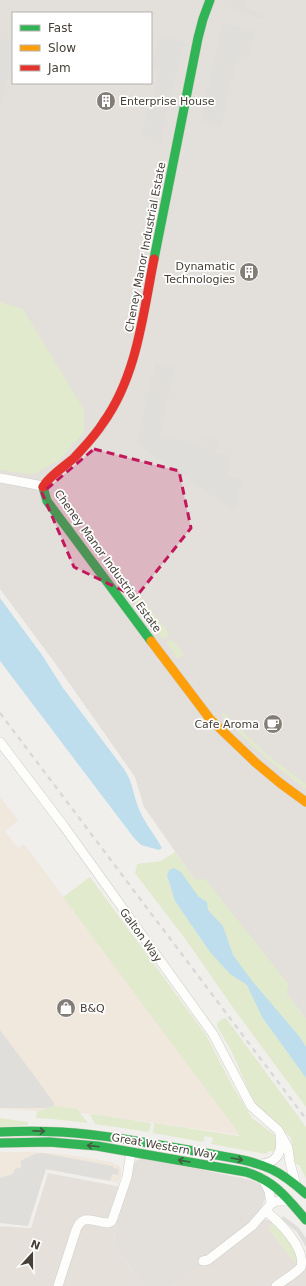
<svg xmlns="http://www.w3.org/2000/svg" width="306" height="1286" font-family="'DejaVu Sans',sans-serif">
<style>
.residential{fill:#e5e0d9}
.commercial{fill:#f0e7dd}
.industrial{fill:#e3dfdb;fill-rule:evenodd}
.green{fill:#e1eacd}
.parking{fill:#e0dedb}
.water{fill:#bfdeed}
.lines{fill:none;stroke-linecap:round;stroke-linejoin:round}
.street-casing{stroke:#cfcdc9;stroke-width:10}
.fast-casing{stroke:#d0cbc3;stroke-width:10}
.slow-casing{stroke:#d0cbc3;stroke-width:10}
.jam-casing{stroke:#d0cbc3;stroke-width:10}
.street{stroke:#fdfdfc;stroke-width:9}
.fast{stroke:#30b455;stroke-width:9}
.slow{stroke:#ff9f0a;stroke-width:9}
.jam{stroke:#e5322d;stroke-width:9}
.rail{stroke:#d9d9d8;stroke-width:2.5;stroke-dasharray:5 5;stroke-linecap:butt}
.oneway{stroke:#415d3f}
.marked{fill:#c2185b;fill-opacity:0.2;stroke:#c2185b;stroke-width:3;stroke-dasharray:8 5;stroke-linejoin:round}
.labels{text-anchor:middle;stroke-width:3.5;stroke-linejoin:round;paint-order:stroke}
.poi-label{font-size:11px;fill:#474038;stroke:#fff;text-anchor:start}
.street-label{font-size:11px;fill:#474038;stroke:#fff}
</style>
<rect width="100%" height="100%" fill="#f1efec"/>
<!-- residential -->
<path class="residential" d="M48,1173L127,1188L117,1220V1228L115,1235L114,1246L145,1286H0V1226L31,1228Z
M265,1219L273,1222L269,1229L292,1259L297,1264L306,1268V1286H172L203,1261Z"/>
<!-- commercial -->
<path class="commercial" d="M0,797L18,820L5,831L18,848L24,844L240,1135L93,1114L0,1109Z
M0,1152H30L63,1154L111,1162L120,1166L121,1171V1175L119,1183L46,1169L28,1226L0,1223Z"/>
<!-- industrial -->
<path class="industrial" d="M0,0H306V1019L286,993L230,912L205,880H195L144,807L135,777L55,663L0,589ZM13,13H151V83H13Z
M141,1158L198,1169L251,1180L258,1183L263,1186L266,1196L261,1209V1221L203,1262L172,1286H145L114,1246L115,1235L117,1228V1220L133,1165L136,1161Z"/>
<!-- green -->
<path class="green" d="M0,302L23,309L84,410V432L76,441L59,460L34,474H28L0,470Z
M139,595L169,633L168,635L164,639H162L134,600L135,596Z
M172,639L183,653V655L179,658H177L167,644V642Z
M224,713L265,753L306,784V789C275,767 247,742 222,715Z
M175,852L195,880L205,879L289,985L286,993L306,1019V1107L234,1009L186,940L135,873L137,864L161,861Z
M90,877L206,1035L232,1085L252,1118L276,1136L278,1139L275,1152L269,1151L266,1154L211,1144L213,1138L205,1136L203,1142L153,1133L154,1123L239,1136L240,1135L63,897Z
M226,1018L306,1127V1178L299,1165L295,1164L291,1138L280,1126L261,1109L256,1103L251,1096L232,1052L217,1026C218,1021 220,1019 226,1018Z
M54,1106L77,1109L88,1123L52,1119L36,1118L37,1112Z
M93,1114L151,1123L149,1132L95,1124L90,1115Z
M0,1118L28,1122V1125L0,1127Z
M273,1222L299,1248L297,1264L292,1259L269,1229Z"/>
<!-- parking -->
<path class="parking" d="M233,0H248L246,8L264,14L263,19L230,9Z
M222,23L254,30L248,59L237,57L221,127L200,123Z
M160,36L184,42L160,143L141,136L160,69L151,66Z
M0,38L13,42V64L0,107Z
M155,364L175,365L160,436L201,444L203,437L218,440L216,453L231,456L228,476L242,479L235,511L136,444Z
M0,1030L36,1078L54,1103V1106L47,1108H0Z
M42,1153L113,1166V1168L119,1169L118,1175L112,1174L110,1181L46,1169L28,1226L0,1223V1178L13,1174L15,1169L22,1167L20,1161L35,1154Z
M283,1216L298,1227L306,1238V1247L297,1232L281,1219Z"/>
<!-- water -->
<path class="water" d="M0,598L42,655L63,688L124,769C133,783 132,790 137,804C142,820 154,833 162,848L159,850L141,845L134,838L0,661Z
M174,868L181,872L198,896L207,902L208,910L223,926L233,955L253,982L299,1036L306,1047V1078L262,1017L247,985L230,974L210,952L175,901L167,875L169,870Z"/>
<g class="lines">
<defs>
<path id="street" d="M0,478L43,486
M0,742L63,825L213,1034L251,1106L278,1130L288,1148L290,1163L296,1185
M260,1164C276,1164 283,1152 280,1138
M263,1179L269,1191L271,1204
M266,1211C278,1221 306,1247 301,1267C295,1274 284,1280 276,1286
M203,1261L208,1260L252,1226L271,1204L277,1201H290
M58,1286L76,1230C83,1212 95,1223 108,1223L111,1222L113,1218L127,1177L131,1152"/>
<path id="fast" d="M154,259L198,38L203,19L210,0
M43,487L47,501L151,641
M0,1132C20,1131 41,1131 61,1132C108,1135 154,1144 200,1152C224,1157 249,1159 271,1169C284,1175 295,1184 306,1194
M0,1143L49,1142L97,1146L246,1172C275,1181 287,1198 306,1220"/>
<path id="slow" d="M151,641L210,719L256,763L280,783L306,802"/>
<path id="jam" d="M43,487C48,477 65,466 74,458C84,447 95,436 103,423C137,376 143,314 154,259"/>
</defs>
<!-- street casing -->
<use href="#street" class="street-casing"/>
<!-- fast casing -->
<use href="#fast" class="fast-casing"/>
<!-- slow casing -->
<use href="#slow" class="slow-casing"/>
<!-- jam casing -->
<use href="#jam" class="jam-casing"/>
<!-- street -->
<use href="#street" class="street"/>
<!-- fast -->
<use href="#fast" class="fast"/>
<!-- slow -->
<use href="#slow" class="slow"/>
<!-- jam -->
<use href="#jam" class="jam"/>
<!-- rail -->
<path class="rail" d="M0,713L306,1119"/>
</g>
<!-- one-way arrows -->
<defs><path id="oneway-shaft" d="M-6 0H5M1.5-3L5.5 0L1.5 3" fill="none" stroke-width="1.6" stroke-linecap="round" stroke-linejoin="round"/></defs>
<g class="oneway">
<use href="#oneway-shaft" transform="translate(39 1131) rotate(1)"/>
<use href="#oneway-shaft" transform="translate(93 1146) rotate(-173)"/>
<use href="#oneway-shaft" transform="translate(237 1159) rotate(10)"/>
<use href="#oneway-shaft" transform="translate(184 1161) rotate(-170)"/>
</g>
<!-- marked area -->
<path class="marked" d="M94,449L179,471L191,528L136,597L74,567L42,493Z"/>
<!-- icons -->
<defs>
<symbol id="building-disc" viewBox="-11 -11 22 22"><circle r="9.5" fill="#827d77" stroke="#fff"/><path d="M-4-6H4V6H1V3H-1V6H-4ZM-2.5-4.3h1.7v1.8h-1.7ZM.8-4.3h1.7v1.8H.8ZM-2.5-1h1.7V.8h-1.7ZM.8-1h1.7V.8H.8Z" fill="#fff"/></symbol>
<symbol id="cafe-disc" viewBox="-11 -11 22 22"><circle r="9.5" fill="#827d77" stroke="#fff"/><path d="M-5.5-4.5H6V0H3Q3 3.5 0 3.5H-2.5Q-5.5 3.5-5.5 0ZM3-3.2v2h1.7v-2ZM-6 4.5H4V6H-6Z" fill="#fff"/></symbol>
<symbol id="shop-disc" viewBox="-11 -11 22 22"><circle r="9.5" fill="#827d77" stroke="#fff"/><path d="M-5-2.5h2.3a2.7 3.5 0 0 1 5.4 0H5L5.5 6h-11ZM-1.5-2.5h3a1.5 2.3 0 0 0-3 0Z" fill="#fff"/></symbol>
</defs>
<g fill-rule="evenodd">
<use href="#building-disc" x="95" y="90" width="22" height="22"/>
<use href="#building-disc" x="238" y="261" width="22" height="22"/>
<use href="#cafe-disc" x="262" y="713" width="22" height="22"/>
<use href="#shop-disc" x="55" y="997" width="22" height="22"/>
</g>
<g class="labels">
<!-- poi labels -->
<g class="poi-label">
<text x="120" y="105">Enterprise House</text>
<text x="235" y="270" text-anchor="end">Dynamatic<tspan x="235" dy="13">Technologies</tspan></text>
<text x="259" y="728" text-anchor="end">Cafe Aroma</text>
<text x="80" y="1012">B&amp;Q</text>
</g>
<!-- street labels -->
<g class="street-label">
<text transform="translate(145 247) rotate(-79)" y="4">Cheney Manor Industrial Estate</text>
<text transform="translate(108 561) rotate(54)" y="4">Cheney Manor Industrial Estate</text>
<text transform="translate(141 935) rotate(54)" y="4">Galton Way</text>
<text transform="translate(164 1146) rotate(10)" y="4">Great Western Way</text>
</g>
</g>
<!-- legend -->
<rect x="12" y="12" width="140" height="72" fill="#ffffff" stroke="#b5b3af"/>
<rect x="20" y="25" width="20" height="6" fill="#30b455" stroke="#b5b3af"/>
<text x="48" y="32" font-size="12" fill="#474038">Fast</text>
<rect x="20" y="45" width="20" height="6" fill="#ff9f0a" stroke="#b5b3af"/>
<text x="48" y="52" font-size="12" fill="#474038">Slow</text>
<rect x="20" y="65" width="20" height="6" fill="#e5322d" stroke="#b5b3af"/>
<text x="48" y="72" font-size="12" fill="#474038">Jam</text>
<!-- north arrow -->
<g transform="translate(32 1254) rotate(21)" stroke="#ffffff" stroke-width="3" paint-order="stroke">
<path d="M0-3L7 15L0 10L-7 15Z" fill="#474038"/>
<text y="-6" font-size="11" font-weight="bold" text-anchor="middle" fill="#474038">N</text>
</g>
</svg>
